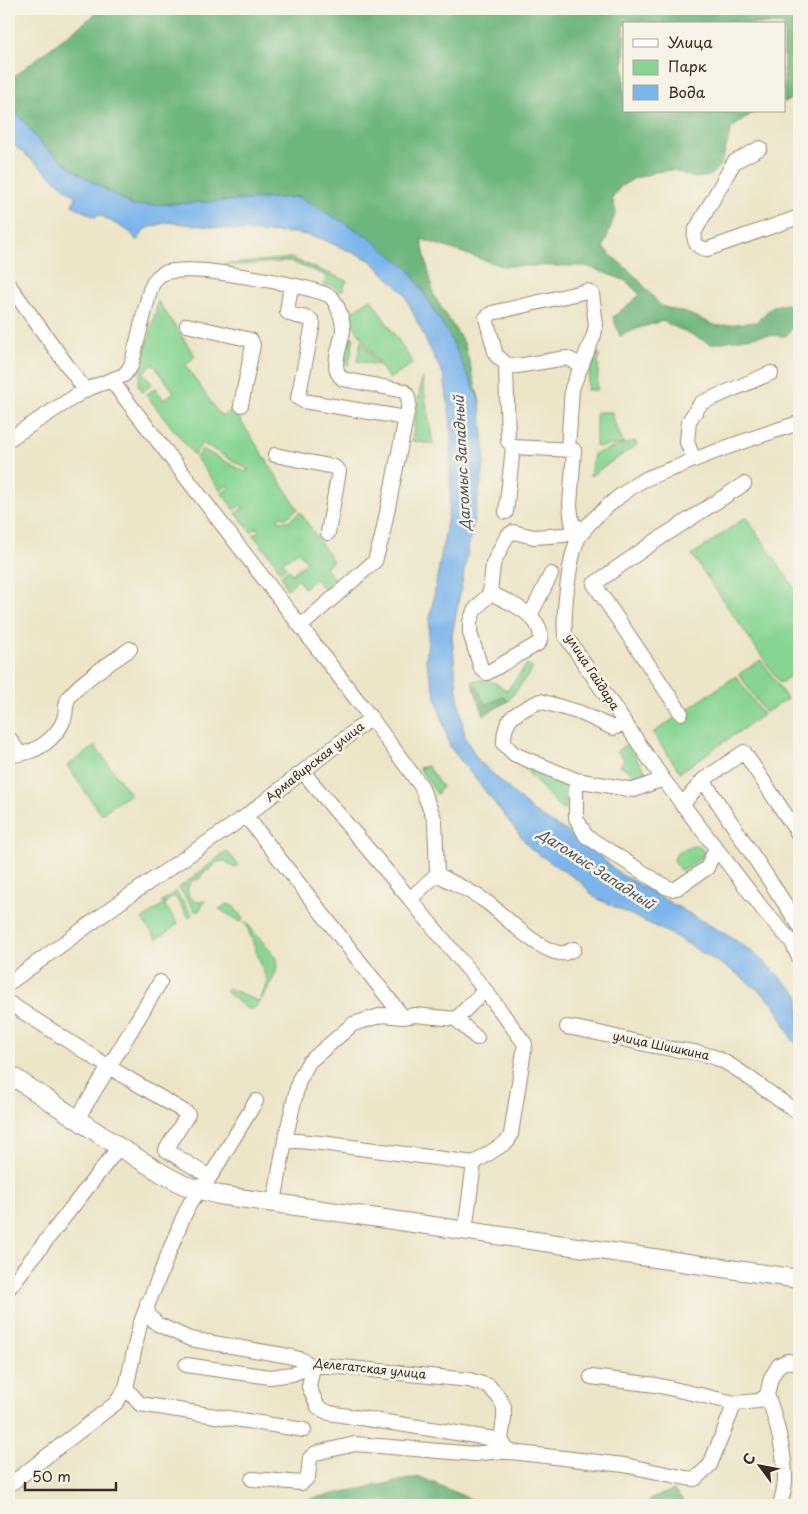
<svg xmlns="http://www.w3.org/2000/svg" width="808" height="1514" font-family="'Playpen Sans',sans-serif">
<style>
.green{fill:#88d593;stroke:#628058}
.forest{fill:#6eb67d;stroke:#54704e}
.water{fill:#7cb5ec;stroke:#5c7085}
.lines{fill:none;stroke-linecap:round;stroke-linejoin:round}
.minor-casing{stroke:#948872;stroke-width:16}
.major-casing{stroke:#948872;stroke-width:20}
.minor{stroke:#fff;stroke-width:14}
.major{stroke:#fff;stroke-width:18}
.labels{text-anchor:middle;stroke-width:5;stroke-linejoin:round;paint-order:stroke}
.street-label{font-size:12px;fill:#3b2a1e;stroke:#f7f3e8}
.water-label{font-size:14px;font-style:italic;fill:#4e545c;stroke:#f7f3e8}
</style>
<rect width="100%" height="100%" fill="#f7f3e8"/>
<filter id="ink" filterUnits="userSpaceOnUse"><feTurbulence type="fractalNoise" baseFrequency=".02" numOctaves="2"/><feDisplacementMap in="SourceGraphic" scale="10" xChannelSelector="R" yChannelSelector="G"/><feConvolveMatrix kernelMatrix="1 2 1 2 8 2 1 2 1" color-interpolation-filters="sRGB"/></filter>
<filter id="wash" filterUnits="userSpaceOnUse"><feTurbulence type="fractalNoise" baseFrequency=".0096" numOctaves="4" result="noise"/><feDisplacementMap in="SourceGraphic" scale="20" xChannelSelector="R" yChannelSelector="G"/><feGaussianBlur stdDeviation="1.12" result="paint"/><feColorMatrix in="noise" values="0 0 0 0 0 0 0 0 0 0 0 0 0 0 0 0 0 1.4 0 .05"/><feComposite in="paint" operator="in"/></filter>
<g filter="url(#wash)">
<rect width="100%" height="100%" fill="#ece5c7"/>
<!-- green -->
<path class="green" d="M291,258L347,281L342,291L332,286L323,285L327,276L289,261L226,266L218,265Z
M371,299L413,363L389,379L347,315Z
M158,301L195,356L186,365L188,369L219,414L223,416L233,409L298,509L286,518L281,516L277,519C286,525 293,518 300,512L333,561L325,567L337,583L326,592L315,579L304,588L298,580L287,589L281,575L288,569L292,574L307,562L298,551L283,562L286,567L280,572L275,562L253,535L259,531L257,527L251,532L236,513L243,508L241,505L234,510L222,493L229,488L228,485L220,490L196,458L202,449L245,472L249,470L202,443L194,455L146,395L155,388L164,400L174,392L153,364L143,372L152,384L143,392L138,385Z
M346,336L354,338L349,365L341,363Z
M361,340L378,365L357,361Z
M599,354L597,390H587L592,355Z
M422,377L433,444L412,441Z
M596,412H612V417L624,444L596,447Z
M635,441L637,445L590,476L594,454Z
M746,517L799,595V670L780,683L692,555Z
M761,660L787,699L765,713L739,674Z
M527,664L533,669L508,701L503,697L485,706L477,686H473L472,681C488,678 494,681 507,691Z
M736,676L763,715L680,772L653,733Z
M626,744L647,773L643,778H640L620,765L624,759L617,751Z
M95,746L130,794L101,814L67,766Z
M515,758L573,783L563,811Z
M427,766L442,787L437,794L419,768Z
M696,845L699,846L704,852L702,857L686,869L680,870L674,860L677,852Z
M227,851L238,865L234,868L225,861L217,862L210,870L205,871L199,879L193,880C184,888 187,897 197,902L205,901L199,911H195L179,888Z
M175,891L192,914L189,918L174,896L164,904L178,924L157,939L142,920L163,904L162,902Z
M227,904L233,906L243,919L241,922L219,909Z
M245,921L275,957C282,971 267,988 261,1000L260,998L268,983Z
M228,988L260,1002L253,1009H247L225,991Z"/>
<!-- forest -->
<path class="forest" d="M102,9H799V90L788,101L784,102V24H624V111H755L731,129L721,165L710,176L694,178L674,170L655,172L633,179L620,187L612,198L616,212L603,248L636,277L661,306L689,314L717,326L756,322L773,306L787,304C796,318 798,322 786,336L763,335L711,344L662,321L639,328L620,336L613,317L640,295L626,281L587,266H502L421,239L434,296L464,343L480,402L450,337L409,269L299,197L133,206L78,173L41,144L9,102V80Z
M473,686H477L485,705L503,697L508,701L484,715Z
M420,1477L484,1505H278Z
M674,1490L684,1502L685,1505H646L651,1498Z"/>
<!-- water -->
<path class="water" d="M9,102L41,144L78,173L133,206L299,197L367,236L409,269L450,337L480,402L485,461L452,635L457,691L465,737L478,760L534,812L581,840L620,874L732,938L754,953L799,995V1047L793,1041L776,1007L762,993L736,973L671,934L594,897L582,883L531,849L450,747L426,661L430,618L450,505L451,424L444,376L429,347L404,293L370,260L322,239L297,233L256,232L167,222L145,229L137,241L130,232L100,215L94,217L72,205L76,197L14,145L9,137Z"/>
</g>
<g filter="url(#ink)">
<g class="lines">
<defs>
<path id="minor" d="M760,148L734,162L695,231C693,242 697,249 708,249L799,217
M9,285L85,390
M291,285L287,312C294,318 305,315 312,321L313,324L298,398L303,401L406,418L382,537L375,561L301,626
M187,325L251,340L253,345L241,405
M506,364L508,441L513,447L506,512
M799,423C758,436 717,450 677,467C664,472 649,476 638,483C621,494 589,520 579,537C569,556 563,613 565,635L663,779L765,912L792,942L799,958
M9,439L85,390L124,375L131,366L150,290C153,283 156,276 164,273C176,269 193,270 206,271C224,273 323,287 332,298C338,305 343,320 343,330C342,345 328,369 343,379L404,391C412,399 408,409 406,418
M513,447L574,450L570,505L572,523L584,531
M568,450L572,388L594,335L596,325L592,294L587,291L492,313L486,318L496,355L506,364L517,366L566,358L582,365
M275,455L334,467L339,471L328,533
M694,460L687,442L689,421L701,403L771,373
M490,593C507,601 549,618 539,643L487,673L481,668L470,633V622L474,611L490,593L493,564L507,536L513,532L534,537L564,535L584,531
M530,616L551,574
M681,713L594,584L654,542L744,484
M371,718L421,786L435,821L437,874C454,884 472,891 488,903C504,915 543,956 564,953C567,953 571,950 574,949
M625,723L613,728L581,713L540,701C518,712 503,716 504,744L514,754L576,780L634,790L663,779
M9,738L19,753
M9,756C16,754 24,754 31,751C45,746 59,733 64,719C67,712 64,705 69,697C83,679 111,663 130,649
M303,772L410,899
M576,780V818L586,836L666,887L672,889L677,888L707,868L716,848
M703,780L744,752L799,835
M682,805L703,780L799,925
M246,816L403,1017
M437,874L410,899L485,990L525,1044L511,1134L508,1141L474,1163
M9,983L123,900L246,816L371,718L111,380
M9,1003L109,1067L77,1119
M456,1019L485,990
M567,1027C599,1032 629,1041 660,1047C682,1051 703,1051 723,1061C750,1076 773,1097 799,1113
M285,1140L299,1080L309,1062L353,1024L383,1015L403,1017L415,1015L456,1019L477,1038
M210,1177L256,1101
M274,1203L285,1140L321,1143L474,1163L465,1231
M9,1288L119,1147
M147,1303L148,1314L157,1324L190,1339L283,1355L300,1359L313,1366H331L469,1380L489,1386L500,1399L504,1407V1418L501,1440L329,1413L318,1407L309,1387L313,1366L292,1374L270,1377L186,1365
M591,1377L656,1385L735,1403L759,1401L767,1395L771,1378L779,1365L787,1361L799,1363
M126,1388L140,1404L304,1430
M767,1395C776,1417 786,1458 785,1482C784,1490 782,1498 780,1505
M511,1452L624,1465L686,1478L695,1479L710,1465L735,1403
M252,1479L302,1483L308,1477L310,1458L316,1453L355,1444L475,1454L490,1452H511L506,1448L501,1440
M9,1483H12L116,1403L126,1388L140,1324L182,1220L190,1203L210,1177L166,1150L188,1114L109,1067L160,982"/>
<path id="major" d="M9,1074L119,1147L165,1175L184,1185L219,1195L799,1279"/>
</defs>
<!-- minor casing -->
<use href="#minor" class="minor-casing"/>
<!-- major casing -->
<use href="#major" class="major-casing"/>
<!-- minor -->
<use href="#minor" class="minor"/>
<!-- major -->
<use href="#major" class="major"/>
</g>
</g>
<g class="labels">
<!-- street labels -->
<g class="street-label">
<text transform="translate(592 672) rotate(57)" y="4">улица Гайдара</text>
<text transform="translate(315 762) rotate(-38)" y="4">Армавирская улица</text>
<text transform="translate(661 1046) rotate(12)" y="4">улица Шишкина</text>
<text transform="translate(370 1369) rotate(6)" y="4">Делегатская улица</text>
</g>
<!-- water labels -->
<g class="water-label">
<text transform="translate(462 463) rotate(-93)" y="5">Дагомыс Западный</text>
<text transform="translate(596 869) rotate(33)" y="5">Дагомыс Западный</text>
</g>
</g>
<!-- margin -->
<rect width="808" height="1514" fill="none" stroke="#f7f3e8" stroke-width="30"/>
<!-- legend -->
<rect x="623" y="22" width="162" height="90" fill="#f7f3e8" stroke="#aca397"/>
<rect x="633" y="39" width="25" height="8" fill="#ffffff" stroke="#aca397"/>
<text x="668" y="48" font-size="15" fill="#3b2a1e">Улица</text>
<rect x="633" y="60" width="25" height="15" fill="#88d593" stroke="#aca397"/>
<text x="668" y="72" font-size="15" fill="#3b2a1e">Парк</text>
<rect x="633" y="85" width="25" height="15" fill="#7cb5ec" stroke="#aca397"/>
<text x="668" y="98" font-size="15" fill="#3b2a1e">Вода</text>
<!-- north arrow -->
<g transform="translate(760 1466) rotate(302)" stroke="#f7f3e8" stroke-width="4" paint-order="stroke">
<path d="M0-4L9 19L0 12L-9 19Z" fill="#3b2a1e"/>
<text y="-8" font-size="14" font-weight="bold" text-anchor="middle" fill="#3b2a1e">С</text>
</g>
<!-- scale -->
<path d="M25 1482v8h91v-8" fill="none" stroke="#3b2a1e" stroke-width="2.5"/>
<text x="32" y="1482" font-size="15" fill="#3b2a1e" stroke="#f7f3e8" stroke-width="4" paint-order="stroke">50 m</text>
</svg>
